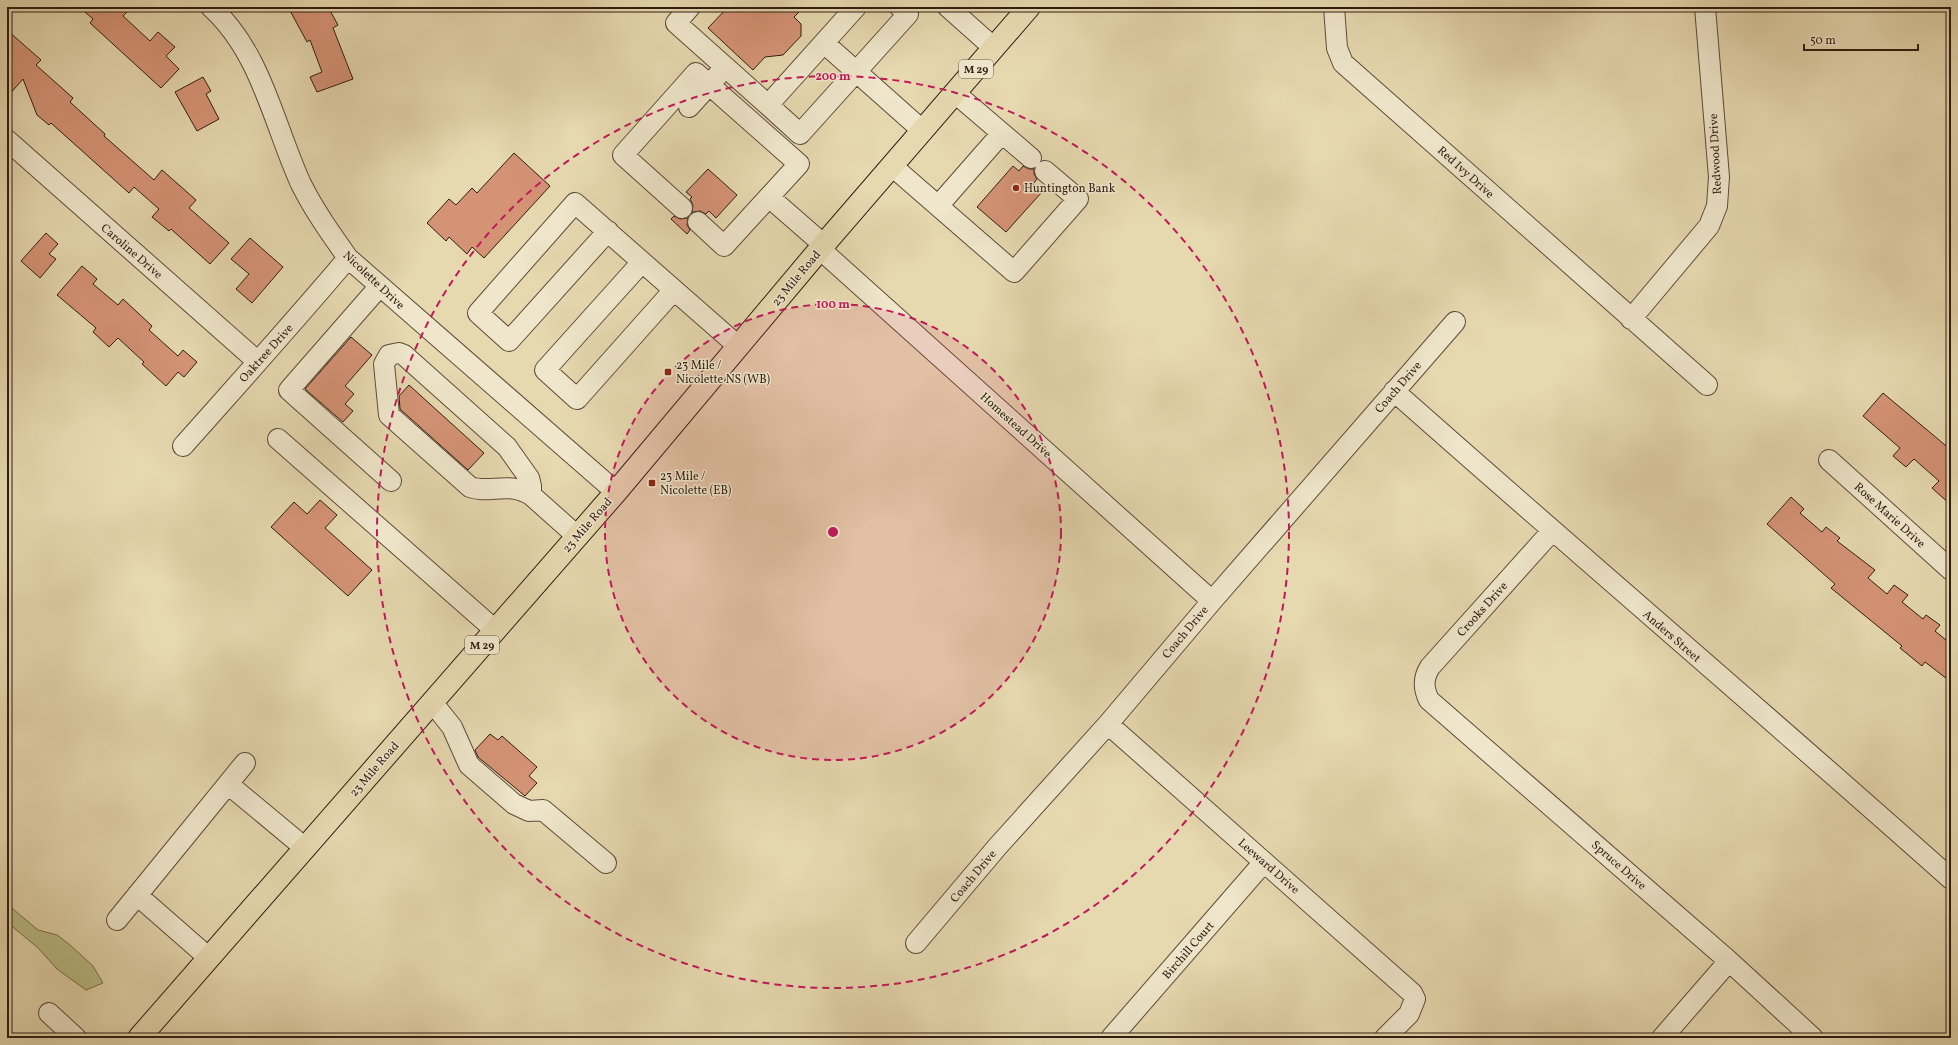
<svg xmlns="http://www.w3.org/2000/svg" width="1958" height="1045" font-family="Vollkorn,serif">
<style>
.green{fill:#bbbd87;stroke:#766c4d}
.building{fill:#d59376;stroke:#301c13}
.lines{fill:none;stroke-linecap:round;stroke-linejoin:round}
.minor-casing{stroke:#5e4b3a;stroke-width:22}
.major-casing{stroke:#301c13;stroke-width:24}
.minor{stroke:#efe6cb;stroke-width:20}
.major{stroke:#e6d8af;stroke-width:22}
.ring{fill:none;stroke:#c2185b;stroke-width:2;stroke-dasharray:7 5}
.poi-dot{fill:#8f2418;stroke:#efe6cb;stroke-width:1.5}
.labels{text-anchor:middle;stroke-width:3;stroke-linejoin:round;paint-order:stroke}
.shield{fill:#efe6cb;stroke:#69594a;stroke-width:1}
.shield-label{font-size:11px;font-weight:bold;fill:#301c13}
.street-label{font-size:12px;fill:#301c13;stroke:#efe6cb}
.poi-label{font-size:12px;fill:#301c13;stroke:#efe6cb;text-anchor:start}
.centre{fill:#c2185b;stroke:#efe6cb;stroke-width:2}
.ring-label{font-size:12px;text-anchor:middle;font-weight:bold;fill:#c2185b;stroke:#efe6cb;stroke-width:3;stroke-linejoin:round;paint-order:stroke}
</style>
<rect width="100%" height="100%" fill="#e6d8af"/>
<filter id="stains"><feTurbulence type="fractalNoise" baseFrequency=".005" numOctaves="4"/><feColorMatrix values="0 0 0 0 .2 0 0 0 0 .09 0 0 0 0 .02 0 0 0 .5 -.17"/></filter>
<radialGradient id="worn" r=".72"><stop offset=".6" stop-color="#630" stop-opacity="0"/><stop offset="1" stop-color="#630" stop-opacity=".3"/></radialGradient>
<!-- green -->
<path class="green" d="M7,904L38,930L57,935L70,945L93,966L103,983L86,990L57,969L38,948L7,922Z"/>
<!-- building -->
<path class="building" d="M79,7H132L123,16L150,41L158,32L175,47L166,56L179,69L161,88L90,23L93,19Z
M288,7H328L338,25L333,28L353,79L317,92L310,77L322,72L310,40L307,42Z
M728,7H804L794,17L801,24V36L783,55L765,57L753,70L708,28Z
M7,30L41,60L36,65L73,98L70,102L105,134L104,136L154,180L162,170L196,200L189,208L229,243L210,264L171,229L169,231L152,217L159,209L134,187L129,193L51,123L49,125L37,115L23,79L7,97Z
M203,77L211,91L206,94L219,119L197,131L175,92Z
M514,153L550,186L484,258L472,247L467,254L449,237L446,241L427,223L449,199L456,205L472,188L477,193Z
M1013,166L1019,171L1023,166L1029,169H1034V174L1037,179L1033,184L1042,192L1006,232L977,207Z
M708,169L737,195L716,218L709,211L706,214L700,211L692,212L693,205L690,199L692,197L686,192Z
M674,216L680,219L688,218L687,225L690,230L687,234L671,219Z
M46,233L58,244L49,254L56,259L40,278L21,261Z
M250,238L283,267L252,303L236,289L249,274L231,259Z
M82,266L97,279L93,284L118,305L123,299L152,326L149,330L178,356L183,350L197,362L184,377L178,372L166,386L142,364L144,362L118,338L109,347L93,332L96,328L57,295Z
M351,337L372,355L345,386L354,394L345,404L353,411L343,422L305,389Z
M409,385L484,453L468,470L400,409L399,396Z
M1883,393L1951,450V505L1932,488L1939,481L1914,459L1906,467L1893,456L1900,448L1863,416Z
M1791,497L1804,509L1800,513L1822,532L1826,527L1840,538L1837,541L1875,570L1868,578L1887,594L1894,585L1908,595L1902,602L1923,619L1926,615L1940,625L1935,631L1951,644V682L1925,662L1922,666L1900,648L1902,646L1831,588L1835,584L1767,524Z
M320,500L337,515L325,528L372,570L348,596L271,527L294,502L307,514Z
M490,734L498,740L502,736L537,767L529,776L537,783L525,796L478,757L475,750Z"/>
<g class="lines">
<defs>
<path id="minor" d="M211,7C261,52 274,125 301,184C314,210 331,234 348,258L616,492
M690,7L676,23L768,105L856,7
M948,7L994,48
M1334,7L1337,48L1343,63L1707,385
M824,43L923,131
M955,93L1031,158
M768,105L800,134L908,14L900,7
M689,107L718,75
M7,140L257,361
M892,166L1014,272L1078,199L1045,171
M769,197L824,245
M938,206L1002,133
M682,208L623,155L696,73L799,164L724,246L698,222
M608,231L509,341L478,313L575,203C629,250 684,299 738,346
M820,249L1212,601
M642,262L545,370L577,399L674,290
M379,287L289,390L391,481
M1631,319L1709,226L1717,206L1719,177L1705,7
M1394,391C1579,555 1767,715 1951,879
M278,439L495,630
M183,446C238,384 294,322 348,258
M1829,460L1951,570
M531,495C509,481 489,494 470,487L389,415L384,364L389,355L399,353L404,355L507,447L529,478L531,486V495L577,536
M1552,531L1430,667C1423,678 1423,688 1429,700L1729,961L1813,1038
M432,702L452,727L469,765L514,804L529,811L543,810L606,863
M1108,724L1412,993L1415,999L1409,1014L1385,1038
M228,784L305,848
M137,895L209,958
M117,920L245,763
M916,943L998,846L1108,724L1212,601L1455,322
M49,1013L76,1038
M1111,1038L1264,862
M1662,1038L1729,961"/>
<path id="major" d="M139,1038L616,492L820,249L1029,7"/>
</defs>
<!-- minor casing -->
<use href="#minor" class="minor-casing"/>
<!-- major casing -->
<use href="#major" class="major-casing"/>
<!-- minor -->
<use href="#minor" class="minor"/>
<!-- major -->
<use href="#major" class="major"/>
</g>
<!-- distance rings -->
<circle cx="833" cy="532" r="228" fill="#c2185b" fill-opacity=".12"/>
<g class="ring">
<circle cx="833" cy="532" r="228"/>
<circle cx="833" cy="532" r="456"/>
</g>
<!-- markers -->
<g class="poi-dot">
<circle cx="1016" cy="188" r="4"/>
<rect x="664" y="368" width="8" height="8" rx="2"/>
<rect x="648" y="479" width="8" height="8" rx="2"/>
</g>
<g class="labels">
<!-- shield labels -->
<g class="shield">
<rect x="959" y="60" width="34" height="18" rx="3"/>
<rect x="465" y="636" width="34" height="18" rx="3"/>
</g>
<g class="shield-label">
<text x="976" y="73">M 29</text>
<text x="482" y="649">M 29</text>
</g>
<!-- street labels -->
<g class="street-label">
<text transform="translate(1715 154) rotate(-93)" y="4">Redwood Drive</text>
<text transform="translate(1466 172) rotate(42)" y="4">Red Ivy Drive</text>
<text transform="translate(132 251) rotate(41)" y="4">Caroline Drive</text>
<text transform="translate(796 278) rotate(-50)" y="4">23 Mile Road</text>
<text transform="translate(374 280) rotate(43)" y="4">Nicolette Drive</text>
<text transform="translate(266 353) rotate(-48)" y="4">Oaktree Drive</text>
<text transform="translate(1398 387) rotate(-49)" y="4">Coach Drive</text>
<text transform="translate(1016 425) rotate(42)" y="4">Homestead Drive</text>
<text transform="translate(1890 515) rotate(42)" y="4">Rose Marie Drive</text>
<text transform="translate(587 525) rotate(-49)" y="4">23 Mile Road</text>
<text transform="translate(1482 609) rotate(-48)" y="4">Crooks Drive</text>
<text transform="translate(1185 632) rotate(-50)" y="4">Coach Drive</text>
<text transform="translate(1672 636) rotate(41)" y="4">Anders Street</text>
<text transform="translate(374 769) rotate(-49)" y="4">23 Mile Road</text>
<text transform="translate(1619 865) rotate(41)" y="4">Spruce Drive</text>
<text transform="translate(1269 866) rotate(41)" y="4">Leeward Drive</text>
<text transform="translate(973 876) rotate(-50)" y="4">Coach Drive</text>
<text transform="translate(1188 950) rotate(-49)" y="4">Birchill Court</text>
</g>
<!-- poi labels -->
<g class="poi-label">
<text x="1024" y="192">Huntington Bank</text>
<text x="676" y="369">23 Mile /<tspan x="676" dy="14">Nicolette NS (WB)</tspan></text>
<text x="660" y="480">23 Mile /<tspan x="660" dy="14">Nicolette (EB)</tspan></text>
</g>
</g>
<circle cx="833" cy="532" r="6" class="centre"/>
<g class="ring-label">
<text x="833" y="80">200 m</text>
<text x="833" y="308">100 m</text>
</g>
<!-- margin -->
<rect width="1958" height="1045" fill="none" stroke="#e6d8af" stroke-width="24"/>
<rect x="8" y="8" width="1942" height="1029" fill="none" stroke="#301c13" stroke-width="2"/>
<rect x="12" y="12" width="1934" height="1021" fill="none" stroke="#301c13"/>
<!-- scale -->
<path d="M1804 44v6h114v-6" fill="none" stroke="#301c13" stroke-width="2"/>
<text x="1810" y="44" font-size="12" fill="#301c13" stroke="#efe6cb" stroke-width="3" paint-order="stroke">50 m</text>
<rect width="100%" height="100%" filter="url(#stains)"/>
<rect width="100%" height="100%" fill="url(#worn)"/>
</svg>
